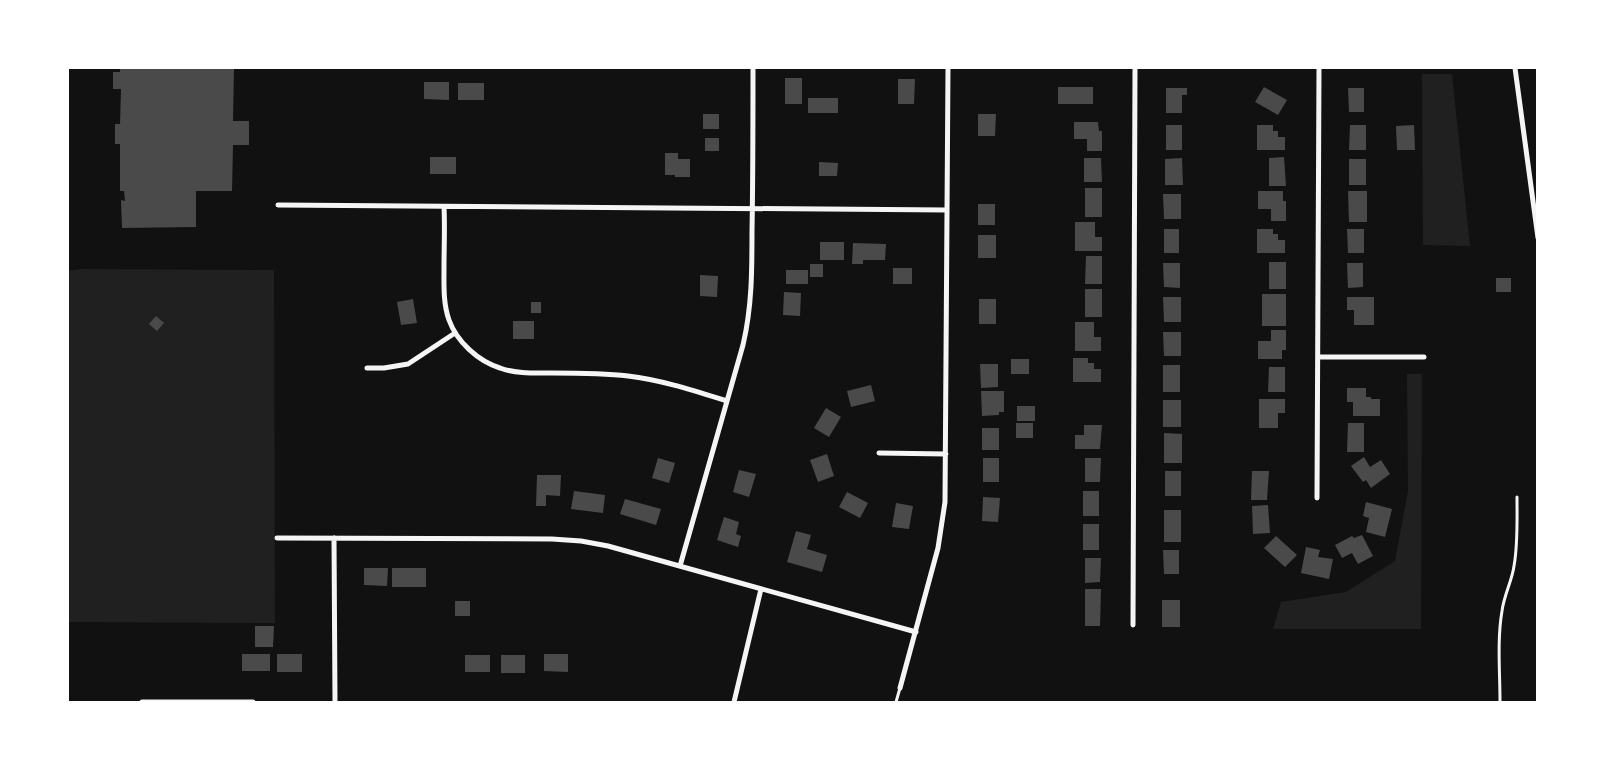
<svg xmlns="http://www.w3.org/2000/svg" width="1605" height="770" font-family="Lato,sans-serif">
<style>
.green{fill:#202020}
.building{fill:#4a4a4a}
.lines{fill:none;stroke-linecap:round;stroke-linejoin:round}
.service{stroke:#f5f5f5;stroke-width:3}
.minor{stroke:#f5f5f5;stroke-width:5}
</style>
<rect width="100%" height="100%" fill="#111"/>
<!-- green -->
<path class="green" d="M1422,74H1452L1470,246L1423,245Z
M81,269L274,270L275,623L68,622V271Z
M1407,374H1422L1421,629H1273L1281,602L1346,592L1395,561L1408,491Z"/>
<!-- building -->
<path class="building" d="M120,68H234L233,121H249V145H233L232,191H196V227L122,228L121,200L125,201L124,191H120V144H115V124H120L121,89H113V72H120Z
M785,78H802V104H785Z
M898,79H915L914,104H898Z
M424,82H449V100L424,99Z
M458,83H484V100H458Z
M1058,87H1093V104H1058Z
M1264,87L1287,100L1278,115L1255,102Z
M1166,88H1187V95H1182V113H1166Z
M1348,88H1364V112H1349Z
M808,98H838V113H808Z
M703,114H719V129H703Z
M978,114H996L995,136H978Z
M1074,122H1098L1099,131H1102V151H1087V139H1074Z
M1166,125H1182V150H1166Z
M1257,125H1273V131H1278V137H1285V150H1257Z
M1350,125H1366V150H1349Z
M1414,125L1415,150H1397L1396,126Z
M705,138H719V151H705Z
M665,153H678V159H690V177H675V175H665Z
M430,157H456V174H430Z
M1284,157L1286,186H1269V158Z
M1084,158H1101L1102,182H1084Z
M1182,158L1183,185H1165V159Z
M1349,159H1366V185H1349Z
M819,162L838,163L837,176H819Z
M1085,188H1102V217H1085Z
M1258,191H1283V201H1286V221H1271V209H1258Z
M1348,191H1367V222H1349Z
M1163,194H1181V219H1164Z
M978,204H995V225H978Z
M1075,222H1095V237H1102V251H1075Z
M1164,229H1179V253H1164Z
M1257,229H1273V234H1278V240H1285V253H1257Z
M1347,229H1364V253H1348Z
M978,235H996V258H978Z
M820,242H844V260H820Z
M853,243L886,244L885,260H863V264H852Z
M1086,256H1102V284H1085Z
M1269,262H1286V289H1269Z
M1163,263H1180V288L1164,287Z
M1347,263H1363V287L1348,288Z
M810,264H823V277H810Z
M893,268H912V284H893Z
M786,270H808V284H786Z
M700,275L718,276L717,297L700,296Z
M1496,278H1511V292H1496Z
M1085,289H1102V317H1085Z
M784,292L801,293L800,316L783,315Z
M1262,294H1286V326H1262Z
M1163,297H1181V322H1164Z
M1347,297H1374V325H1354V310H1347Z
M413,299L417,323L401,325L397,302Z
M979,299H996V324H979Z
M531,302H541V313H531Z
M156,316L164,323L157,331L149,324Z
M513,321H534V339H513Z
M1075,322H1094V337H1101V351H1075Z
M1271,330H1286V350H1282V359H1258V341H1271Z
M1163,332H1181V356H1164Z
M1073,358H1088V363H1094V369H1101V382H1073Z
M1011,359H1029V374H1011Z
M980,364H998V387L981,388Z
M1163,365H1180V392H1163Z
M1269,367H1285V392H1268Z
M871,385L875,401L851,407L847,391Z
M1347,388H1366V397H1371V399H1380V416H1353V402H1347Z
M981,391H1004V412H999V415L982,416Z
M1259,399H1285V413H1278V428H1259Z
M1163,400H1181V427H1163Z
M1017,406H1035V421H1017Z
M826,408L841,417L829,437L814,428Z
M1016,423H1033V438H1016Z
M1348,423H1364V452H1347Z
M1084,425H1102L1100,449H1075V435H1084Z
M982,428H999V450H982Z
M1164,433L1182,434V463H1164Z
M827,454L834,476L818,482L810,460Z
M1364,457L1370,467L1381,460L1390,474L1371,488L1366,480L1363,482L1351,466Z
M658,458L675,463L669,483L652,478Z
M983,458H999V482H983Z
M1085,458H1101L1100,482H1085Z
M739,470L756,474L749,497L733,492Z
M1165,471H1181V496H1165Z
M1252,471H1269L1267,500H1251Z
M537,475H561L560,496L546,495V506H536Z
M574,491L605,495L603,513L571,509Z
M1083,491H1099V516H1083Z
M847,492L868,503L860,518L839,507Z
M983,497L1000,498L998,522L982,521Z
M625,499L661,509L656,525L620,514Z
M1366,502L1392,509L1385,537L1366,532L1369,518L1363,516Z
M896,503L913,506L909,529L892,527Z
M1268,505L1270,533L1253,534L1252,506Z
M1164,510H1181V542H1164Z
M724,517L739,522L736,534L741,536L738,547L717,540Z
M1083,524H1099V550H1083Z
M796,531L811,535L807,549L827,555L822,572L787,562Z
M1362,535L1373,556L1358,564L1352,553L1342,558L1335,545L1352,536L1354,538Z
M1276,536L1297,555L1285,567L1264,548Z
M1306,547L1320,550L1318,557L1333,559L1329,579L1301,573Z
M1163,550H1179V574H1164Z
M1085,558H1101L1100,582L1085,583Z
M364,568H388L387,586L364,585Z
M392,568H426V587H392Z
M1085,589H1101L1100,626H1085Z
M1162,600H1180V627H1162Z
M455,601H470V616H455Z
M255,626H274L273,647H255Z
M242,654H270V671H242Z
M277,654H302V672H277Z
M544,654H568V672L544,671Z
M465,655H490V672H465Z
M501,655H525V673H501Z"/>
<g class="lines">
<!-- service -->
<path class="service" d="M896,702L900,688
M1500,702C1500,672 1497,640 1502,611C1504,595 1512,581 1514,566C1518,544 1517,520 1517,497"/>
<!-- minor -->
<path class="minor" d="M1515,68L1538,238
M278,205L947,210
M444,207C445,227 444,247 444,267C444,285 443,303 449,320C457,342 478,361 500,368C516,374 535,373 552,373C578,373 603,373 628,376C662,380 695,391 727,401
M1318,357H1424
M367,368H384L408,364L455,333
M879,453L946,454
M1317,498L1319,68
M277,538L552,539L581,541L608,546L916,632
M334,538L335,702
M680,566L743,345C752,307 752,270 752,231C753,177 753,122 753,68
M1133,625L1135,68
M900,688L938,548L945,502L948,68
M142,702H253
M734,702L761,589"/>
</g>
<!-- border -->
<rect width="1605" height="770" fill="none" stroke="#ffffff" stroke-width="138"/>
</svg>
